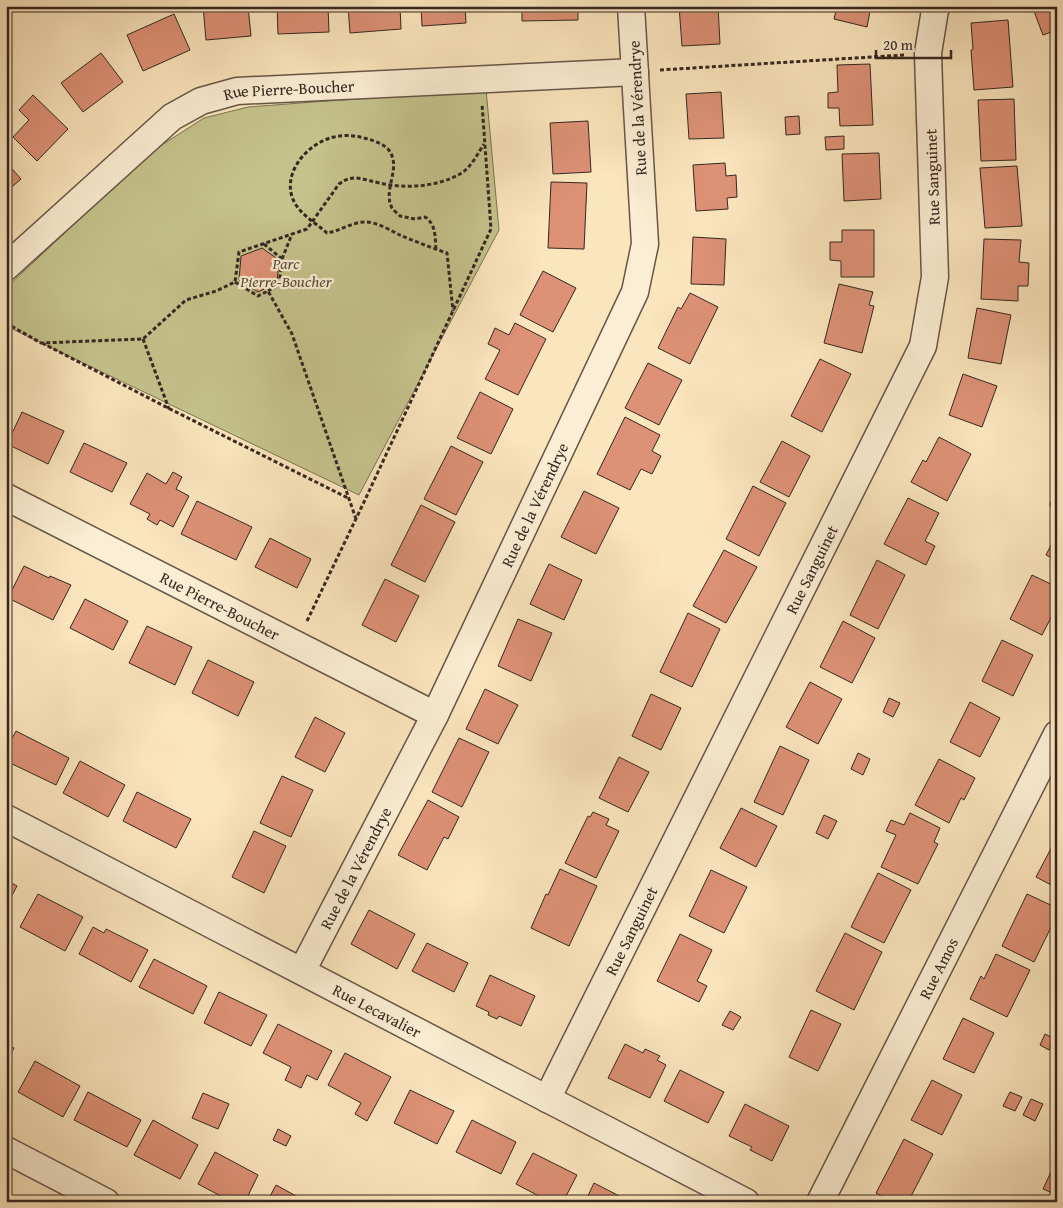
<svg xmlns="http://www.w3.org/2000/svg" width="1063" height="1208" font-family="'Gentium Book Plus',serif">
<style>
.green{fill:#c5c28c;stroke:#7c7456}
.building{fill:#dd9176;stroke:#342720}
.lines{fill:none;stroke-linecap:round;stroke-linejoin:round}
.street-casing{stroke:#665647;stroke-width:29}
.path{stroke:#342720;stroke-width:3;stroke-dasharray:4 2.5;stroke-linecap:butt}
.street{stroke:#fceed4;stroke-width:26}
.labels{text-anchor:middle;stroke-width:4.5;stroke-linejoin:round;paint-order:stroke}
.street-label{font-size:16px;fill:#342720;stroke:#fceed4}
.park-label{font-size:16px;font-style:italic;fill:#584e3b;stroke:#fceed4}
</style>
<rect width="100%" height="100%" fill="#fbe5bd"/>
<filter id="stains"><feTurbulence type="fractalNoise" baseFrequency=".004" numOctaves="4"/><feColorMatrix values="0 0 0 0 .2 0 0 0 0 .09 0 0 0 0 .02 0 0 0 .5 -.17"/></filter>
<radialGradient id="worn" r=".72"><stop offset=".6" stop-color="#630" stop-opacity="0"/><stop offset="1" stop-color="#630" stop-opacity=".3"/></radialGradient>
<!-- green -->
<path class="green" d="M486,89L499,230L359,495L6,326V288L151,152L204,118L248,107Z"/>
<!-- building -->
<path class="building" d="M203,6H248L251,36L206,40Z
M277,6H328L329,32L278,34Z
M348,6H400L401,29L350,33Z
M421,6H465L466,23L422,26Z
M522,6H578V20L522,21Z
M679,6H718L720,44L682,46Z
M837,6H871L867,27L834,19Z
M1032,6H1057V30L1043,35Z
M174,14L190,50L143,71L127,35Z
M1008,20L1013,87L974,90L971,50L973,49L971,23Z
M101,53L123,82L83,112L61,83Z
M870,64L873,125L840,126L839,108H828V93L838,92L837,65Z
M721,92L724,138L689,139L686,94Z
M33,95L68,129L37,161L13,137L29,120L19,110Z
M1014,99L1016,160L981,161L978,100Z
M799,116L800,134L786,135L785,117Z
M588,121L591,172L553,174L550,123Z
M844,136V149L826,150L825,137Z
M879,153L881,199L844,201L842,154Z
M6,162L21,179L6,192Z
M725,163L726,176L736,175L737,197L727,198L728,209L696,211L693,165Z
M1017,166L1022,226L985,228L980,168Z
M551,182L587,183L584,249L548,248Z
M842,230H874V277H841V261L830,260V242H842Z
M693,237L726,239L724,285L691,284Z
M984,239L1021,240L1019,262L1029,263L1028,286H1018V301L981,299Z
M262,248L279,260L277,283L258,292L239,280L241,256Z
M543,271L576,288L553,332L520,315Z
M839,284L873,292L869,305L874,306L862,353L824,343Z
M690,293L718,307L690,364L658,348L678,307L681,309Z
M977,308L1011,315L1001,364L968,358Z
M515,323L546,339L518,395L485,379L500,350L488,344L495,328L509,335Z
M820,359L851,374L822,432L791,416Z
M648,363L682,380L659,425L625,408Z
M963,374L997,386L982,427L949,415Z
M480,392L513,409L491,454L457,438Z
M22,412L64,431L48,464L7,444Z
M625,417L660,435L652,451L661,456L652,474L641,469L630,490L597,474Z
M939,437L971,454L947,501L911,482L923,460L926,462Z
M782,441L810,456L789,497L760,482Z
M84,443L127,463L112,492L70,472Z
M451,446L483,462L456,515L424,499Z
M173,472L182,477L176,489L189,496L173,527L160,520L157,525L147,519L150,514L130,504L147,473L166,484Z
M753,486L786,503L759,556L726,539Z
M584,491L619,508L596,554L561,537Z
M1055,493L1057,494V524L1051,521L1054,515L1050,504Z
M908,498L939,513L925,541L935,546L926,565L884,544Z
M197,501L252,527L236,560L181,534Z
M421,505L455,522L425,582L391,565Z
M1057,533V560L1046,555Z
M270,538L311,559L297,588L255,567Z
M724,550L757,567L726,623L693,606Z
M877,560L905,575L878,629L850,615Z
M549,564L582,580L564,620L530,604Z
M24,566L49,578L50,576L71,585L53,620L8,598Z
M1032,575L1057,587V606L1042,635L1010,619Z
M385,579L419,596L396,642L362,625Z
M85,599L128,621L113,650L70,628Z
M688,613L720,629L692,687L660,672Z
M518,619L552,633L531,681L498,666Z
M843,621L875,638L852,683L820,667Z
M147,626L192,647L175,685L129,663Z
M1002,640L1033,655L1013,696L982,681Z
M208,660L254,682L238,716L192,693Z
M810,682L842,699L818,744L786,727Z
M485,689L518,705L498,744L466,729Z
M651,694L681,708L661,750L632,736Z
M889,698L900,703L893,717L883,712Z
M970,702L1000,718L980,757L950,742Z
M315,717L345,733L325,772L295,757Z
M16,731L69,758L56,785L6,761V750Z
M459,738L489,752L462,807L432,792Z
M780,746L809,760L783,815L754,802Z
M858,753L870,759L863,775L851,769Z
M619,757L649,772L628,812L599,798Z
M939,759L975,778L964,800L961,798L949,823L915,805Z
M80,761L125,785L108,817L63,793Z
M282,776L313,790L291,837L260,823Z
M137,792L191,819L176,848L123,821Z
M428,800L459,817L448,839L444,837L427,870L398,855Z
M741,808L777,826L756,867L720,848Z
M593,812L609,819L606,825L619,831L596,878L565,863L588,816L590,817Z
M910,813L940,828L934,842L938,844L918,884L881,867L896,835L886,831L891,820L904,825Z
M824,815L837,821L828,839L816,833Z
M254,831L286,846L264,893L232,877Z
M1057,837V888L1036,877Z
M560,869L597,886L569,946L531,928L546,894L548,895Z
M711,870L747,887L724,933L689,916Z
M878,873L911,890L884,943L851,927Z
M6,880L17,886L6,907Z
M38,894L83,917L65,951L20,927Z
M1027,894L1057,908V915L1034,962L1002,946Z
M369,910L415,934L397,969L351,944Z
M93,927L104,933L106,929L148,950L131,982L79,954Z
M845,933L882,952L854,1010L816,991Z
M680,934L712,950L697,981L707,986L699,1002L657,981Z
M427,943L468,963L454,992L412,971Z
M996,954L1030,970L1007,1017L970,999L981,976L984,979Z
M154,959L207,986L193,1014L139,987Z
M490,975L535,996L521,1026L499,1016L497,1019L488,1015L489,1012L476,1006Z
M219,992L267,1015L251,1046L204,1023Z
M811,1010L841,1024L818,1071L789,1057Z
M730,1011L741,1017L733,1030L722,1025Z
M963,1018L994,1033L974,1073L943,1059Z
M278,1024L332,1051L317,1080L307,1075L301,1088L285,1080L291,1067L263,1053Z
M1045,1034L1055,1039L1049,1050L1040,1045Z
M6,1044L14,1048L6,1063Z
M625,1044L643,1053L645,1049L660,1056L657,1060L666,1065L650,1098L608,1078Z
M345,1053L391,1077L367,1121L355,1114L361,1103L328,1085Z
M35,1061L80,1086L63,1117L18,1092Z
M680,1070L724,1092L708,1123L664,1101Z
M932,1080L962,1095L942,1135L911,1120Z
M410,1090L454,1111L437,1144L394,1123Z
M88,1092L141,1120L127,1147L74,1120Z
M1010,1092L1022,1097L1015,1111L1003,1106Z
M203,1093L229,1104L218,1129L192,1118Z
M1031,1099L1043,1104L1035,1121L1023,1115Z
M745,1104L789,1126L772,1161L750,1150L752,1147L729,1136Z
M153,1120L198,1145L180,1179L134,1155Z
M472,1120L516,1142L501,1174L456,1152Z
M278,1129L291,1136L286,1146L273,1140Z
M904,1139L933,1154L908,1202H892L876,1193Z
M215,1152L258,1175L245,1202H232L198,1184Z
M533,1153L577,1175L563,1202H550L516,1184Z
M1057,1159V1195L1043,1189Z
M594,1183L631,1202H585Z
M276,1185L307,1202H267Z"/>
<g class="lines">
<defs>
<g id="street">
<path id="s1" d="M6,267L172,117L201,101L237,91L635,72"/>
<path id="s2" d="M6,497L435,715"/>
<path id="s3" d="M6,818L746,1202"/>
<path id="s4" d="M302,971L435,715L635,292L645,244L631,6"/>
<path id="s5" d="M547,1099L923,346L935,277L928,53L935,10L937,6"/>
<path d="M6,1150L106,1202"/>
<path id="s6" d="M820,1202L1057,734"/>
</g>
</defs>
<!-- street casing -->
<use href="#street" class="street-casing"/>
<!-- path -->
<path class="path" d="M660,70L904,55
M264,244L282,259L279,285L268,291
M436,249C435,237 436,224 425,217L415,219L400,216C398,214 394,211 392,208C382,189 403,167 388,149C383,144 375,141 368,139C357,136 346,134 334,137C306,143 278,177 296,205C304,217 317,224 327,233C340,231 352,222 365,222C378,222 391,231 402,236C417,242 432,248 447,253L453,311
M282,259L292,234
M235,282L258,296L268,291L292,334L356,519
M6,323L41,343L143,339L186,300L216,291L235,282L239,252L307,229L339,184C353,173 364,180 380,183C405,189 437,187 460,174C471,168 478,153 484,144
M143,339L169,409
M42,343L170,409L348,498
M307,621L364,502L491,229L482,104"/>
<!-- street -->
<use href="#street" class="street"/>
</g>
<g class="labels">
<!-- street labels -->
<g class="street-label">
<text dy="6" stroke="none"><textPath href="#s1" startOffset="346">Rue Pierre-Boucher</textPath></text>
<text transform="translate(637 108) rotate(-93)" y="6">Rue de la Vérendrye</text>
<text transform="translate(932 177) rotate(-92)" y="6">Rue Sanguinet</text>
<text dy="6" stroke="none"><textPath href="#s4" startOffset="521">Rue de la Vérendrye</textPath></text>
<text dy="6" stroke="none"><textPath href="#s5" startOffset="592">Rue Sanguinet</textPath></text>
<text dy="6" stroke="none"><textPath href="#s2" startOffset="240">Rue Pierre-Boucher</textPath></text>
<text dy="6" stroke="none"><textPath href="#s4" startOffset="116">Rue de la Vérendrye</textPath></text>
<text dy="6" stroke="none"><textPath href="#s5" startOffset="188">Rue Sanguinet</textPath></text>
<text dy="6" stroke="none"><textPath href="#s6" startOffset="262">Rue Amos</textPath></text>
<text dy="6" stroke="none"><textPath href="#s3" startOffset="418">Rue Lecavalier</textPath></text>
</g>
<!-- park labels -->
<g class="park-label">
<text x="286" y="269">Parc<tspan x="286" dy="18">Pierre-Boucher</tspan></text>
</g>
</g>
<!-- margin -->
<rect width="1063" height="1208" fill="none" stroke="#fbe5bd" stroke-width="25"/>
<rect x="8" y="8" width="1048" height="1193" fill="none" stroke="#342720" stroke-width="2.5"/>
<rect x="12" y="12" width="1038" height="1183" fill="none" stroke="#342720"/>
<!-- scale -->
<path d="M876 50v8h75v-8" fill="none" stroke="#342720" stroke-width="2.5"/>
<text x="883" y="50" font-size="15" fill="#342720" stroke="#fceed4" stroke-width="4" paint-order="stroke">20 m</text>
<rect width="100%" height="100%" filter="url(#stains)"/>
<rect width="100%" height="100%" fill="url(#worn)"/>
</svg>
